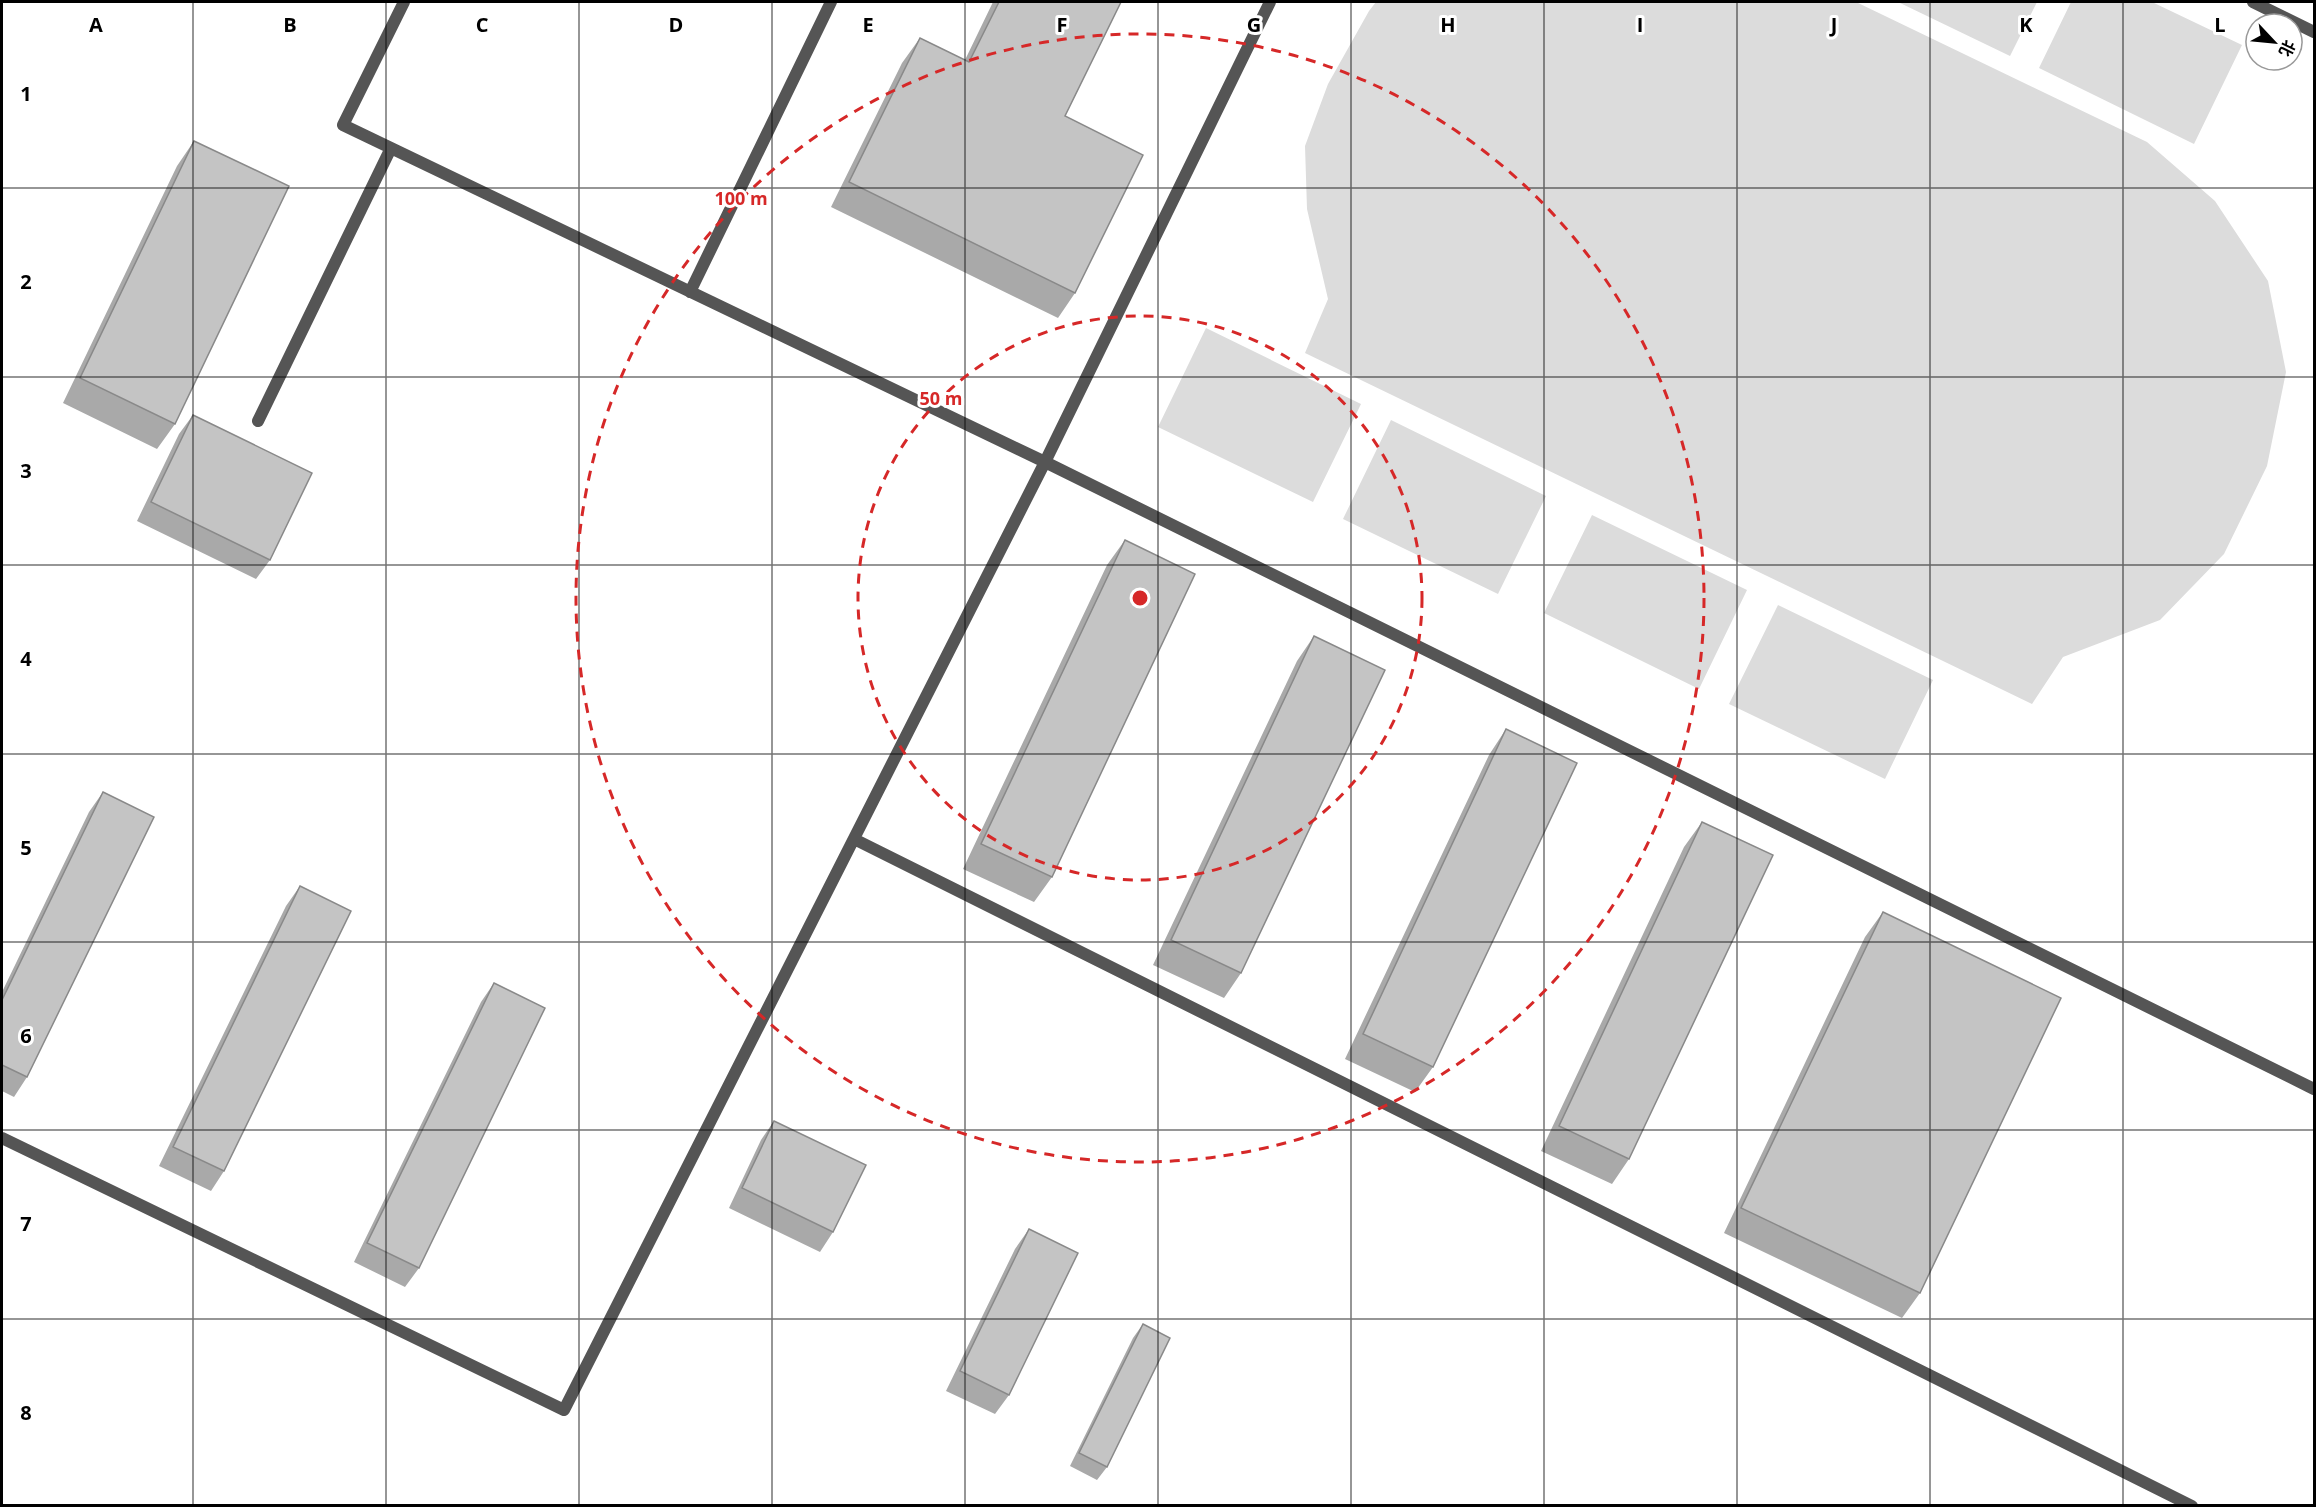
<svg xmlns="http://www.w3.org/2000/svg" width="2316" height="1507" font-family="'Open Sans','Noto Sans SC',sans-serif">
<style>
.pitch{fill:#dcdcdc}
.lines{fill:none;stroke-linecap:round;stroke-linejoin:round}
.street{stroke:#555;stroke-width:12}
.wall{fill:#a9a9a9}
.building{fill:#c4c4c4;stroke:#898989;stroke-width:1.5}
.grid{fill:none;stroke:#000;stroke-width:1.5;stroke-opacity:0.55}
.ring{fill:none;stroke:#d62828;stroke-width:3;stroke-dasharray:10 8}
.grid-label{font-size:20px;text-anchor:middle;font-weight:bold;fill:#000;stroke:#fff;stroke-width:6;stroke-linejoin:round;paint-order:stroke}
.centre{fill:#d62828;stroke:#fff;stroke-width:3}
.ring-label{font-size:18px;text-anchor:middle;font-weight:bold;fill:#d62828;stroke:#fff;stroke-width:6;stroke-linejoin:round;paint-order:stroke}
</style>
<rect width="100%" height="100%" fill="#fff"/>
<!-- pitch -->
<path class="pitch" d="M1376,2H1856L2147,142L2215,201L2268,281L2286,372L2267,466L2224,554L2160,620L2063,657L2032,704L1305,353L1328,299L1307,209L1305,146L1328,84L1369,11Z
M1898,2H2037L2010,56Z
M2071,2H2152L2242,45L2194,144L2039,68Z
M1206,328L1361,404L1313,502L1158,427Z
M1391,420L1546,496L1498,594L1343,519Z
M1592,515L1747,590L1699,689L1544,613Z
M1778,605L1933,680L1885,779L1729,704Z"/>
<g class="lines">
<!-- street -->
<path class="street" d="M404,2L343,125L1045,462L2314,1089
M2253,2L2314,32
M690,292L831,2
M258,421L391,148
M854,839L2192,1506
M2,1138L564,1410L1045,462L1270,2"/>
</g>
<!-- wall -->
<path class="wall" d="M993,2H1121L1065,116L1075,293L1058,318L831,207L902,63L920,38L965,60Z
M194,141L175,424L157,449L63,403L177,166Z
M193,415L270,560L256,579L137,521L179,434Z
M1125,540L1052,877L1034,902L963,869L1107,565Z
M1314,636L1241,973L1224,998L1153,965L1297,661Z
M1506,729L1433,1067L1415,1092L1345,1059L1489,755Z
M103,792L27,1077L14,1097L2,1091V992L89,812Z
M1702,822L1629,1159L1612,1184L1541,1151L1684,847Z
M300,886L224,1171L211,1191L159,1166L286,906Z
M1883,912L1920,1293L1902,1318L1724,1233L1865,937Z
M494,983L419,1268L405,1287L354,1262L481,1002Z
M774,1121L833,1232L820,1252L729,1208L761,1140Z
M1029,1229L1009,1395L995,1414L946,1391L1015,1249Z
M1143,1324L1107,1467L1097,1480L1070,1466L1133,1338Z"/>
<!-- building -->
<path class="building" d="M999,2H1121L1065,116L1143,155L1075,293L849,182L920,38L969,62Z
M194,141L289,186L175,424L80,378Z
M193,415L312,473L270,560L151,502Z
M1125,540L1195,574L1052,877L981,844Z
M1314,636L1385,670L1241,973L1171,940Z
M1506,729L1577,763L1433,1067L1363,1034Z
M103,792L154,817L27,1077L2,1065V1000Z
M1702,822L1773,855L1629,1159L1559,1126Z
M300,886L351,911L224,1171L173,1147Z
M1883,912L2061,998L1920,1293L1741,1208Z
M494,983L545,1008L419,1268L367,1243Z
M774,1121L866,1165L833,1232L742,1188Z
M1029,1229L1078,1253L1009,1395L960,1371Z
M1143,1324L1170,1338L1107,1467L1079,1453Z"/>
<!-- grid -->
<path class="grid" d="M193,2V1506M386,2V1506M579,2V1506M772,2V1506M965,2V1506M1158,2V1506M1351,2V1506M1544,2V1506M1737,2V1506M1930,2V1506M2123,2V1506M2,188H2314M2,377H2314M2,565H2314M2,754H2314M2,942H2314M2,1130H2314M2,1319H2314"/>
<!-- distance rings -->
<g class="ring">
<circle cx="1140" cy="598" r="282"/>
<circle cx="1140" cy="598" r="564"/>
</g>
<g class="grid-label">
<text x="96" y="32">A</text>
<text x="290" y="32">B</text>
<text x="482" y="32">C</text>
<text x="676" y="32">D</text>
<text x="868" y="32">E</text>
<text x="1062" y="32">F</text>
<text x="1254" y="32">G</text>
<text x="1448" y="32">H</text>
<text x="1640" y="32">I</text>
<text x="1834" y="32">J</text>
<text x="2026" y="32">K</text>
<text x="2220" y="32">L</text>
<text x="26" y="101">1</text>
<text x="26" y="289">2</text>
<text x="26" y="478">3</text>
<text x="26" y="666">4</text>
<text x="26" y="855">5</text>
<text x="26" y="1043">6</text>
<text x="26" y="1231">7</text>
<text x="26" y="1420">8</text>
</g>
<circle cx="1140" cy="598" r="9" class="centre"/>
<g class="ring-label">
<text x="741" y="205">100 m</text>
<text x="941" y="405">50 m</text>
</g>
<!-- border -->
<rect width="2316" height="1507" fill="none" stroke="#000000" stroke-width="6"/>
<!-- north arrow -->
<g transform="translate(2274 42) rotate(116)"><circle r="28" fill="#ffffff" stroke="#999999" stroke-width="1.5"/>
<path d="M0-4.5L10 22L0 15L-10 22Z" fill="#000000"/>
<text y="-9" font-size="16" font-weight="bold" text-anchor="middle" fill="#000000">北</text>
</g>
</svg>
